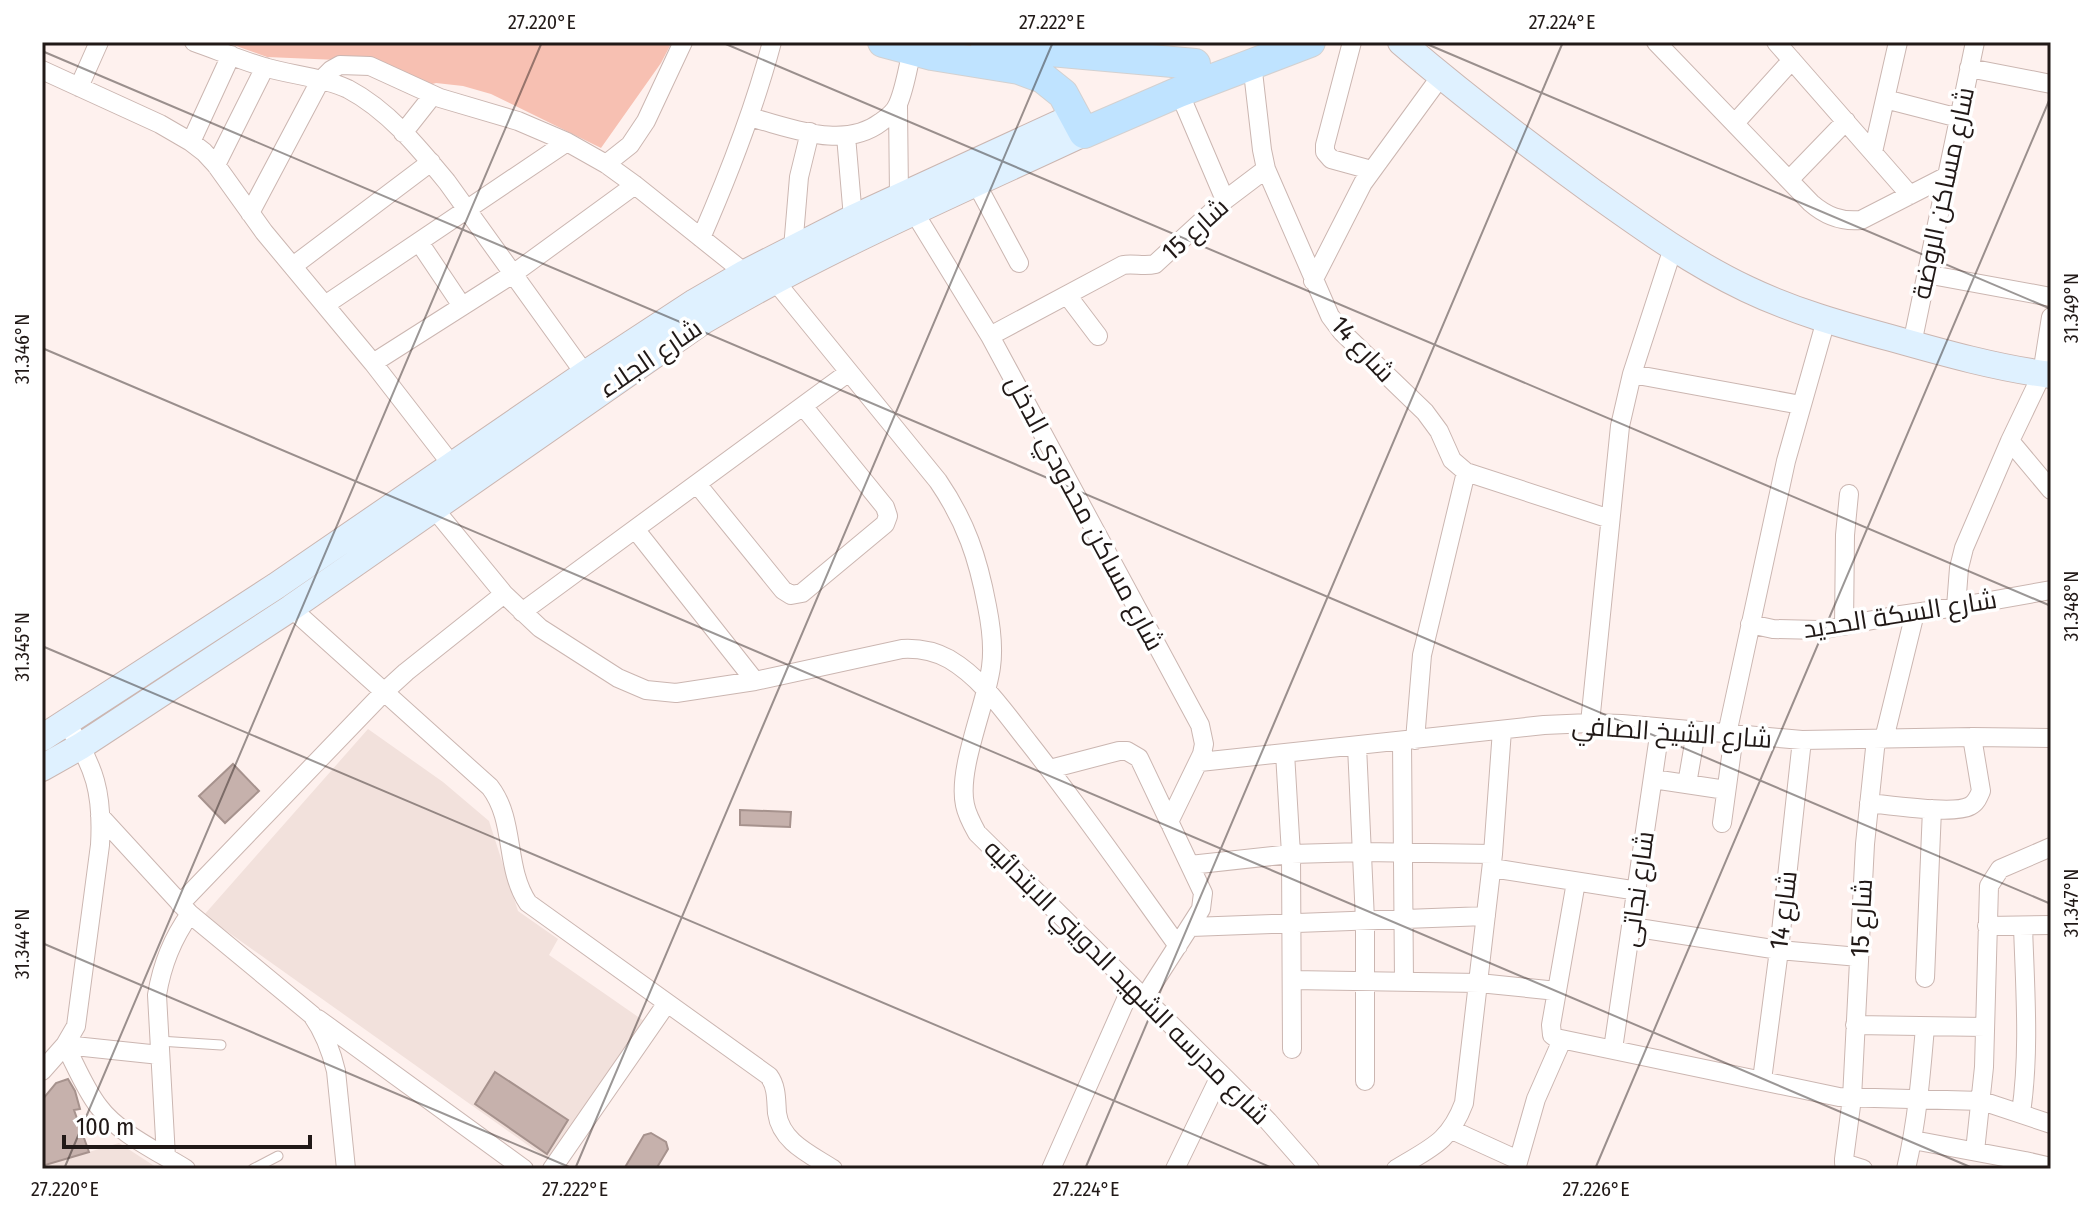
<svg xmlns="http://www.w3.org/2000/svg" width="2093" height="1211" font-family="'Fira Sans Condensed',Cairo,sans-serif">
<style>
.built{fill:#f2e1dc}
.green{fill:#f7c0b2}
.building{fill:#c6b1ac;stroke:#a6928d;stroke-width:2}
.lines{fill:none;stroke-linecap:round;stroke-linejoin:round}
.lane-casing{stroke:#cbb6b1;stroke-width:11}
.street-casing{stroke:#cbb6b1;stroke-width:20}
.secondary-casing{stroke:#cbb6b1;stroke-width:28}
.primary-casing{stroke:#d3d1d1;stroke-width:32}
.lane{stroke:#fff;stroke-width:9}
.street{stroke:#fff;stroke-width:18}
.secondary{stroke:#dff1ff;stroke-width:26}
.primary{stroke:#bfe3ff;stroke-width:30}
.ticks{fill:none;stroke:#211917;stroke-width:2;stroke-opacity:0.45}
.labels{text-anchor:middle;stroke-width:7;stroke-linejoin:round;paint-order:stroke}
.street-label{font-size:26px;fill:#211917;stroke:#fff}
.neatline{fill:none;stroke:#211917;stroke-width:3}
.ticks-label{font-size:20px;text-anchor:middle;fill:#211917}
</style>
<rect width="100%" height="100%" fill="#fef1ee"/>
<!-- built -->
<path class="built" d="M368,729L443,782L489,821L518,911L558,939L549,955L644,1021L553,1163L204,915Z
M119,1143L159,1169H42V1166Z"/>
<!-- green -->
<path class="green" d="M225,42H672L661,63L601,148L491,94L463,86L436,83L425,86L361,61L267,57Z"/>
<!-- building -->
<path class="building" d="M233,764L259,791L225,823L199,796Z
M740,810L791,812L790,827L740,825Z
M495,1072L568,1120L547,1154L475,1104Z
M68,1079L75,1091L80,1109L74,1110L89,1152L42,1166V1100L56,1083Z
M651,1133L666,1142L668,1149L656,1169H624L644,1135Z"/>
<g class="lines">
<defs>
<path id="lane" d="M159,1041L221,1045
M253,1169L278,1156"/>
<path id="street" d="M194,42C217,50 240,60 264,67C290,75 323,77 348,89C388,110 419,148 447,182L585,374
M1352,42L1325,145V152L1331,159L1371,170
M1656,42L1811,203C1826,216 1841,222 1861,220L1947,176
M1776,42L1910,195
M1252,63L1262,150L1266,169L1330,316L1342,332L1425,412L1439,431L1452,460L1466,472L1610,519
M1969,68L2051,84
M42,70L160,124L191,142L204,152L216,165L264,232L373,363L452,465
M79,87L99,42
M1179,92L1225,200
M1885,99L1959,118
M898,105L899,196
M749,117C790,127 843,151 881,122C887,118 895,112 898,104C905,88 908,67 912,50
M1735,123L1792,60
M403,133L433,95
M846,136L853,218
M191,142L231,55
M1873,152L1898,42
M606,164L630,145L646,121L683,42
M216,165L265,67
M1789,180L1846,121
M976,183L1019,263
M914,212L990,336L1200,725L1204,744L1202,754L1169,822
M250,213L320,81L331,70L340,65L370,66L440,98L518,121L567,142L606,164L635,185L745,273
M701,238C729,174 754,110 772,42
M419,242L462,306
M793,248L799,177L810,132
M293,266L431,162
M1926,274L2051,297
M775,281L938,481C966,522 978,558 987,606C991,626 994,646 991,667C986,705 957,769 965,805C967,815 972,824 977,833L1221,1074L1268,1121L1310,1169
M1313,281L1363,183L1441,76
M1067,295L1098,336
M325,305L567,142
M990,336L1123,265C1134,263 1144,267 1155,264L1225,200L1266,169
M1912,344L1975,42
M373,363L513,274L635,185
M1632,374L1801,405
M2010,441L2051,490
M697,484L783,590L791,595L802,593L885,524L888,516L885,507L803,406
M427,500L504,594L540,628L618,678L646,690L676,693L755,681L902,649C919,648 934,651 949,659C983,679 1005,713 1029,743C1081,809 1129,878 1178,946
M635,529L755,681
M1956,607L1959,568L1964,548L2010,441L2042,374L2051,317
M291,608L490,787C516,821 504,867 528,903L769,1076C777,1087 776,1100 777,1113C781,1142 810,1154 833,1169
M522,612L849,372
M1750,624L1773,629L1820,630L1894,616L1956,607L2051,590
M1844,626L1845,535L1849,494
M1590,723L1620,426L1632,374L1673,248
M1727,734L1786,461L1826,320
M1884,739L1915,613
M1415,740L1422,655L1466,472
M1402,741L1404,981
M1357,746L1365,920V1081
M1285,753L1291,854L1292,1049
M1200,762L1544,725L1590,723L1622,724L1802,740L1972,737L2051,738
M1050,769L1119,751H1127L1139,758L1203,893L1201,909L1144,998
M1653,779L1726,790
M1687,784L1696,732
M1869,803C1889,805 1954,815 1970,806C1976,803 1978,798 1981,791L1972,737
M100,816L190,914L312,1015C324,1032 331,1050 336,1071L346,1169
M1722,823L1734,735
M1190,865L1291,854L1363,852L1493,854
M1492,868L1638,891
M1576,882L1551,1025L1552,1035L1556,1038L1839,1097L1982,1101L2051,1124
M180,904L383,693L406,672L504,594
M1987,926L2051,925
M1191,927L1486,916
M1632,927L1779,950L1859,957
M1925,978L1932,809
M1292,980L1479,983L1557,991
M318,1019L524,1169
M1855,1025L1985,1027
M65,1045C76,1066 85,1089 99,1107C118,1133 159,1152 186,1169
M65,1045L160,1055
M1613,1049L1660,729
M42,1071L65,1045L76,1026L100,845C103,793 95,767 67,724
M1762,1080L1779,950L1802,740
M2021,1113C2030,1051 2025,989 2023,926
M1452,1130L1518,1160
M1913,1140L2025,1161L2051,1167
M1975,1151L1984,1067L1989,886L2000,869L2051,847
M166,1157L157,995C162,964 172,939 190,914
M552,1169L667,1003
M1051,1169L1132,986
M1175,1169L1221,1074
M1396,1169C1430,1148 1449,1143 1464,1103L1493,854L1502,730
M1516,1169L1536,1099L1562,1040
M1863,1169L1844,1163V1159L1852,1098L1865,844L1876,739
M1906,1169C1917,1122 1921,1075 1925,1027"/>
<path id="secondary" d="M1401,42C1463,95 1527,144 1593,192C1642,227 1692,263 1747,289C1793,311 1842,325 1891,338C1944,353 1997,368 2051,375
M42,738L276,586L585,374L695,302L745,273L853,218L1075,116
M42,768L81,746L291,608L703,321C825,249 956,193 1084,133"/>
<path id="primary" d="M883,42L932,55L1019,69L1043,78L1063,94L1084,133L1179,92L1310,42
M986,44L1017,48L1195,64"/>
</defs>
<!-- lane casing -->
<use href="#lane" class="lane-casing"/>
<!-- street casing -->
<use href="#street" class="street-casing"/>
<!-- secondary casing -->
<use href="#secondary" class="secondary-casing"/>
<!-- primary casing -->
<use href="#primary" class="primary-casing"/>
<!-- lane -->
<use href="#lane" class="lane"/>
<!-- street -->
<use href="#street" class="street"/>
<!-- secondary -->
<use href="#secondary" class="secondary"/>
<!-- primary -->
<use href="#primary" class="primary"/>
</g>
<!-- ticks -->
<path class="ticks" d="M721,42L2051,606M1422,42L2051,309M42,51L2051,904M42,348L1975,1169M42,646L1275,1169M42,943L574,1169M64,1169L542,42M575,1169L1053,42M1085,1169L1563,42M1595,1169L2051,96"/>
<g class="labels">
<!-- street labels -->
<g class="street-label">
<text transform="translate(1943 193) rotate(-78)" y="9">شارع مساكن الروضة</text>
<text transform="translate(1195 229) rotate(-42)" y="9">شارع 15</text>
<text transform="translate(1363 349) rotate(47)" y="9">شارع 14</text>
<text transform="translate(650 358) rotate(-34)" y="9">شارع الجلاء</text>
<text transform="translate(1085 513) rotate(62)" y="9">شارع مساكن محدودي الدخل</text>
<text transform="translate(1900 614) rotate(-9)" y="9">شارع السكة الحديد</text>
<text transform="translate(1672 732) rotate(4)" y="9">شارع الشيخ الصافي</text>
<text transform="translate(1637 889) rotate(-82)" y="9">شارع نجاتى</text>
<text transform="translate(1783 910) rotate(-83)" y="9">شارع 14</text>
<text transform="translate(1861 918) rotate(-87)" y="9">شارع 15</text>
<text transform="translate(1127 982) rotate(45)" y="9">شارع مدرسه الشهيد الدويني الابتدائيه</text>
</g>
</g>
<!-- border -->
<rect width="2093" height="1211" fill="none" stroke="#ffffff" stroke-width="88"/>
<!-- scale -->
<path d="M64 1135v12h246v-12" fill="none" stroke="#211917" stroke-width="4"/>
<text x="76" y="1135" font-size="24" fill="#211917" stroke="#ffffff" stroke-width="6" paint-order="stroke">100 m</text>
<rect x="44" y="44" width="2005" height="1123" class="neatline"/>
<g class="ticks-label">
<text x="542" y="29">27.220°E</text>
<text x="1052" y="29">27.222°E</text>
<text x="1562" y="29">27.224°E</text>
<text transform="translate(2071 308) rotate(-90)" y="7">31.349°N</text>
<text transform="translate(22 349) rotate(-90)" y="7">31.346°N</text>
<text transform="translate(2071 606) rotate(-90)" y="7">31.348°N</text>
<text transform="translate(22 647) rotate(-90)" y="7">31.345°N</text>
<text transform="translate(2071 903) rotate(-90)" y="7">31.347°N</text>
<text transform="translate(22 944) rotate(-90)" y="7">31.344°N</text>
<text x="65" y="1196">27.220°E</text>
<text x="575" y="1196">27.222°E</text>
<text x="1086" y="1196">27.224°E</text>
<text x="1596" y="1196">27.226°E</text>
</g>
</svg>
